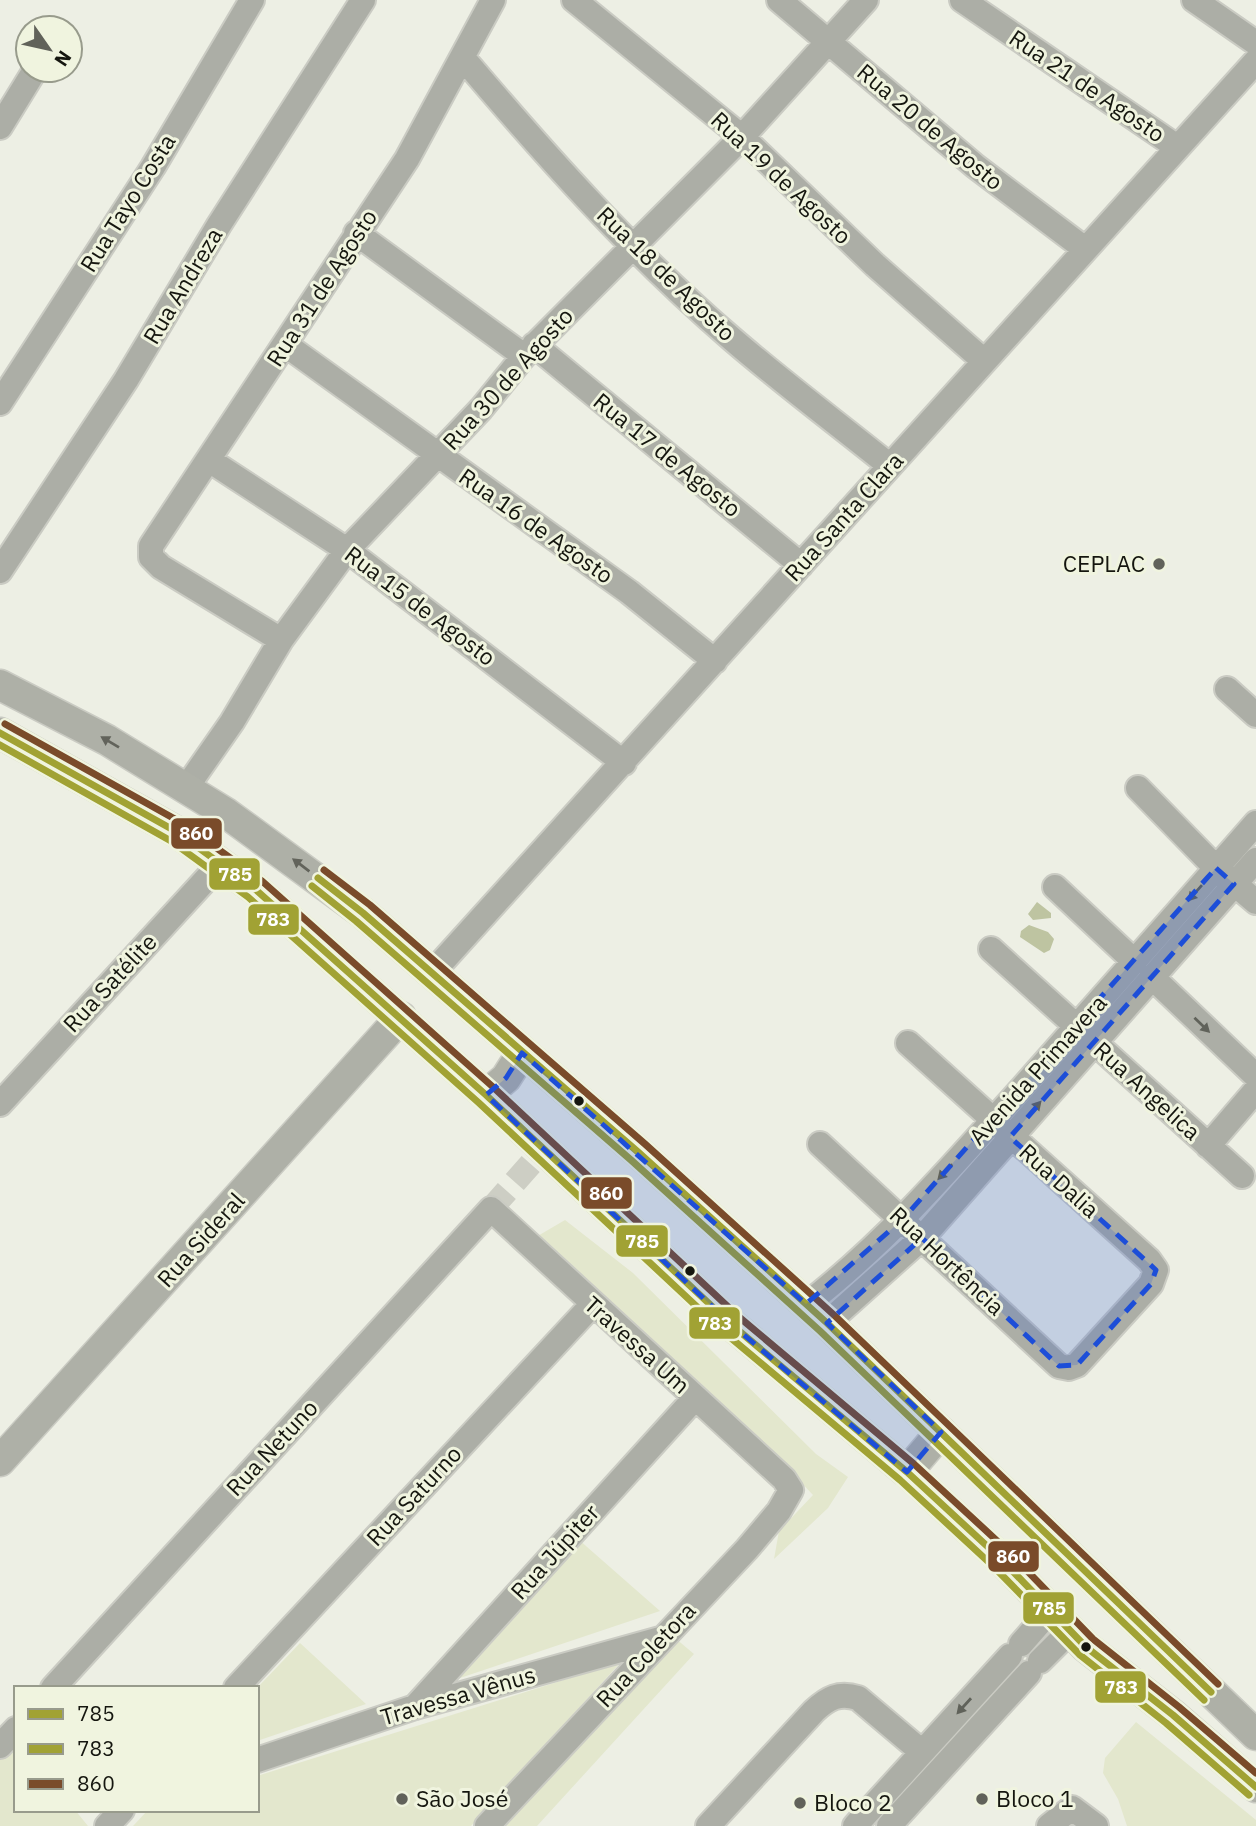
<svg xmlns="http://www.w3.org/2000/svg" width="1256" height="1826" font-family="'IBM Plex Sans',sans-serif">
<style>
.green{fill:#e3e7cd}
.water{fill:#bec4a1}
.lines{fill:none;stroke-linecap:round;stroke-linejoin:round}
.minor-tunnel{stroke:#cdcec4;stroke-width:24;stroke-dasharray:24 12;stroke-linecap:butt}
.minor-casing{stroke:#cacbc3;stroke-width:28}
.major-casing{stroke:#cacbc3;stroke-width:33}
.minor{stroke:#acaea6;stroke-width:24}
.major{stroke:#aeb0a7;stroke-width:30}
.bus-1-casing{stroke:#f0f4df;stroke-width:12}
.bus-2-casing{stroke:#f0f4df;stroke-width:12}
.bus-3-casing{stroke:#f0f4df;stroke-width:12}
.bus-1{stroke:#a1a234;stroke-width:7}
.bus-2{stroke:#a1a234;stroke-width:7}
.bus-3{stroke:#7a4b2a;stroke-width:7}
.oneway{fill:#62635b}
.oneway2{fill:#60625a}
.marked{fill:#1d4ed8;fill-opacity:0.2;stroke:#1d4ed8;stroke-width:5;stroke-dasharray:14 9;stroke-linejoin:round}
.poi-dot{fill:#61625a;stroke:#f0f4df;stroke-width:2.5}
.bus-dot{fill:#15160f;stroke:#f0f4df;stroke-width:2.5}
.labels{text-anchor:middle;stroke-width:6;stroke-linejoin:round;paint-order:stroke}
.street-label{font-size:23px;fill:#15160f;stroke:#f0f4df}
.poi-label{font-size:23px;fill:#15160f;stroke:#f0f4df;text-anchor:start}
.line-badge{stroke:#f0f4df;stroke-width:2.5}
.badge-label{font-size:19px;text-anchor:middle;font-weight:bold;fill:#fff}
</style>
<rect width="100%" height="100%" fill="#edefe4"/>
<!-- green -->
<path class="green" d="M565,1220L633,1273L816,1454L848,1477L828,1508L774,1559L779,1531L813,1495L782,1462L536,1237Z
M578,1539L660,1611L457,1679Z
M675,1638L694,1654L537,1826H502Z
M300,1643L366,1704L257,1741V1688Z
M621,1662L471,1826H133L148,1810H257V1776Z
M1136,1722L1256,1820V1826H1127L1118,1799L1103,1773L1105,1758Z
M16,1741V1810H75L88,1826H0V1759Z"/>
<!-- water -->
<path class="water" d="M1037,902L1051,913V918L1033,920L1028,914Z
M1029,925L1048,932L1054,939L1050,950L1044,953L1020,937L1021,931Z"/>
<g class="lines">
<!-- minor-tunnel -->
<path class="minor-tunnel" d="M491,1209L543,1150"/>
<defs>
<path id="minor" d="M574,0L742,137L875,265L984,361
M779,0L975,166L1085,249
M962,0L1177,147
M1194,0L1256,43
M463,58C546,156 634,255 732,339C783,383 838,424 890,466
M0,127L35,70
M356,233L524,356
M286,345L629,592L715,661
M534,345L801,565
M0,403L153,167L252,0
M209,460L347,550L624,763
M0,571L126,380L219,225L363,0
M281,640L161,567L151,557V546L407,159L493,0
M1227,689L1256,715
M186,788L232,722L281,640L347,550L481,409L524,356L742,137L866,0
M1138,788L1216,868L1256,902
M1055,887L1135,962
M991,949L1242,1176
M432,973L1256,61
M1153,978L1256,1076
M0,1104L221,863
M820,1144L1059,1366L1069,1368L1077,1365L1151,1284L1156,1270L1149,1260L908,1043
M1208,1146L1256,1090
M807,1304C888,1241 955,1163 1024,1086C1101,999 1179,911 1256,823
M827,1323L922,1238L1256,860
M1021,1644L1049,1612
M1040,1661L1070,1631
M53,1688L491,1209L784,1479L791,1490L779,1511L747,1549L487,1826
M236,1688L592,1305
M415,1707L695,1398
M0,1746L16,1729
M257,1760L415,1707L660,1639
M107,1826L122,1810
M708,1826L814,1711C828,1698 839,1692 858,1698L922,1752
M855,1826L1010,1656
M889,1826L1029,1673
M1049,1826L1072,1808L1096,1826"/>
<path id="major" d="M0,685L107,740L226,813L363,913L638,1152L827,1323L1256,1735
M0,733L177,832L255,889L486,1095L732,1325L907,1472L1001,1559L1086,1647L1173,1715L1256,1787
M486,1095L506,1078L522,1053
M0,1461L401,1017
M907,1472L941,1432"/>
</defs>
<!-- minor casing -->
<use href="#minor" class="minor-casing"/>
<!-- major casing -->
<use href="#major" class="major-casing"/>
<!-- minor -->
<use href="#minor" class="minor"/>
<!-- major -->
<use href="#major" class="major"/>
<defs>
<path id="bus-1" d="M0,733L177,832L255,889L486,1095L732,1325L907,1472L1001,1559L1086,1647L1173,1715L1256,1787
M318,878L363,913L638,1152L827,1323L1211,1692"/>
<path id="bus-2" d="M0,745L171,841L248,897L479,1103L725,1333L900,1480L994,1567L1080,1655L1166,1723L1249,1795
M312,886L356,921L631,1160L820,1331L1204,1700"/>
<path id="bus-3" d="M5,724L182,823L262,881L493,1087L739,1317L914,1464L1008,1551L1093,1639L1179,1707L1256,1773
M324,870L370,905L645,1144L834,1315L1218,1684"/>
</defs>
<!-- bus-1 casing -->
<use href="#bus-1" class="bus-1-casing"/>
<!-- bus-2 casing -->
<use href="#bus-2" class="bus-2-casing"/>
<!-- bus-3 casing -->
<use href="#bus-3" class="bus-3-casing"/>
<!-- bus-1 -->
<use href="#bus-1" class="bus-1"/>
<!-- bus-2 -->
<use href="#bus-2" class="bus-2"/>
<!-- bus-3 -->
<use href="#bus-3" class="bus-3"/>
</g>
<!-- one-way arrows -->
<defs><path id="oneway-solid" d="M-6-.8H1V-3.2L6.5 0L1 3.2V.8H-6Z" transform="scale(1.75)"/></defs>
<g class="oneway">
<use href="#oneway-solid" transform="translate(110 742) rotate(-149)"/>
<use href="#oneway-solid" transform="translate(301 865) rotate(-143)"/>
</g>
<g class="oneway2">
<use href="#oneway-solid" transform="translate(1195 893) rotate(131)"/>
<use href="#oneway-solid" transform="translate(1202 1025) rotate(44)"/>
<use href="#oneway-solid" transform="translate(1034 1109) rotate(-48)"/>
<use href="#oneway-solid" transform="translate(945 1172) rotate(133)"/>
<use href="#oneway-solid" transform="translate(964 1706) rotate(132)"/>
</g>
<!-- marked area -->
<path class="marked" d="M1216,868L1234,884L1010,1137L1156,1270L1151,1284L1077,1365L1059,1366L922,1238L827,1323L941,1432L907,1472L732,1325L486,1095L506,1078L522,1053L806,1304L902,1220Z"/>
<!-- markers -->
<g class="poi-dot">
<circle cx="1159" cy="564" r="7"/>
<circle cx="402" cy="1799" r="7"/>
<circle cx="982" cy="1799" r="7"/>
<circle cx="800" cy="1803" r="7"/>
</g>
<g class="bus-dot">
<circle cx="579" cy="1101" r="6"/>
<circle cx="690" cy="1271" r="6"/>
<circle cx="1086" cy="1647" r="6"/>
</g>
<g class="labels">
<!-- street labels -->
<g class="street-label">
<text transform="translate(1087 86) rotate(34)" y="8">Rua 21 de Agosto</text>
<text transform="translate(930 127) rotate(40)" y="8">Rua 20 de Agosto</text>
<text transform="translate(781 178) rotate(43)" y="8">Rua 19 de Agosto</text>
<text transform="translate(128 203) rotate(-58)" y="8">Rua Tayo Costa</text>
<text transform="translate(666 274) rotate(44)" y="8">Rua 18 de Agosto</text>
<text transform="translate(183 286) rotate(-59)" y="8">Rua Andreza</text>
<text transform="translate(322 288) rotate(-57)" y="8">Rua 31 de Agosto</text>
<text transform="translate(508 379) rotate(-48)" y="8">Rua 30 de Agosto</text>
<text transform="translate(667 455) rotate(39)" y="8">Rua 17 de Agosto</text>
<text transform="translate(844 517) rotate(-48)" y="8">Rua Santa Clara</text>
<text transform="translate(536 526) rotate(35)" y="8">Rua 16 de Agosto</text>
<text transform="translate(420 606) rotate(37)" y="8">Rua 15 de Agosto</text>
<text transform="translate(110 983) rotate(-47)" y="8">Rua Satélite</text>
<text transform="translate(1038 1070) rotate(-48)" y="8">Avenida Primavera</text>
<text transform="translate(1147 1091) rotate(42)" y="8">Rua Angelica</text>
<text transform="translate(1059 1181) rotate(42)" y="8">Rua Dalia</text>
<text transform="translate(201 1240) rotate(-48)" y="8">Rua Sideral</text>
<text transform="translate(947 1261) rotate(43)" y="8">Rua Hortência</text>
<text transform="translate(637 1345) rotate(42)" y="8">Travessa Um</text>
<text transform="translate(272 1448) rotate(-47)" y="8">Rua Netuno</text>
<text transform="translate(414 1496) rotate(-47)" y="8">Rua Saturno</text>
<text transform="translate(555 1552) rotate(-48)" y="8">Rua Júpiter</text>
<text transform="translate(646 1655) rotate(-47)" y="8">Rua Coletora</text>
<text transform="translate(458 1696) rotate(-16)" y="8">Travessa Vênus</text>
</g>
<!-- poi labels -->
<g class="poi-label">
<text x="1145" y="572" text-anchor="end">CEPLAC</text>
<text x="416" y="1807">São José</text>
<text x="996" y="1807">Bloco 1</text>
<text x="814" y="1811">Bloco 2</text>
</g>
</g>
<g class="line-badge">
<rect x="170" y="817" width="53" height="33" rx="7" fill="#7a4b2a"/>
<rect x="208" y="857" width="53" height="34" rx="7" fill="#a1a234"/>
<rect x="247" y="903" width="53" height="33" rx="7" fill="#a1a234"/>
<rect x="580" y="1176" width="53" height="34" rx="7" fill="#7a4b2a"/>
<rect x="615" y="1224" width="54" height="34" rx="7" fill="#a1a234"/>
<rect x="688" y="1306" width="53" height="34" rx="7" fill="#a1a234"/>
<rect x="987" y="1540" width="53" height="33" rx="7" fill="#7a4b2a"/>
<rect x="1022" y="1591" width="53" height="34" rx="7" fill="#a1a234"/>
<rect x="1094" y="1670" width="53" height="34" rx="7" fill="#a1a234"/>
</g>
<g class="badge-label">
<text x="196" y="840">860</text>
<text x="235" y="881">785</text>
<text x="273" y="926">783</text>
<text x="606" y="1200">860</text>
<text x="642" y="1248">785</text>
<text x="715" y="1330">783</text>
<text x="1013" y="1563">860</text>
<text x="1049" y="1615">785</text>
<text x="1121" y="1694">783</text>
</g>
<!-- legend -->
<rect x="14" y="1686" width="245" height="126" fill="#f0f4df" stroke="#989b8c" stroke-width="2"/>
<rect x="28" y="1709" width="35" height="10" fill="#a1a234" stroke="#989b8c" stroke-width="2"/>
<text x="77" y="1721" font-size="21" fill="#15160f">785</text>
<rect x="28" y="1744" width="35" height="10" fill="#a1a234" stroke="#989b8c" stroke-width="2"/>
<text x="77" y="1756" font-size="21" fill="#15160f">783</text>
<rect x="28" y="1779" width="35" height="10" fill="#7a4b2a" stroke="#989b8c" stroke-width="2"/>
<text x="77" y="1791" font-size="21" fill="#15160f">860</text>
<!-- north arrow -->
<g transform="translate(49 49) rotate(124)"><circle r="33" fill="#f0f4df" stroke="#989b8c" stroke-width="2"/>
<path d="M0-5L12 26L0 18L-12 26Z" fill="#61625a"/>
<text y="-10" font-size="19" font-weight="bold" text-anchor="middle" fill="#15160f">N</text>
</g>
</svg>
